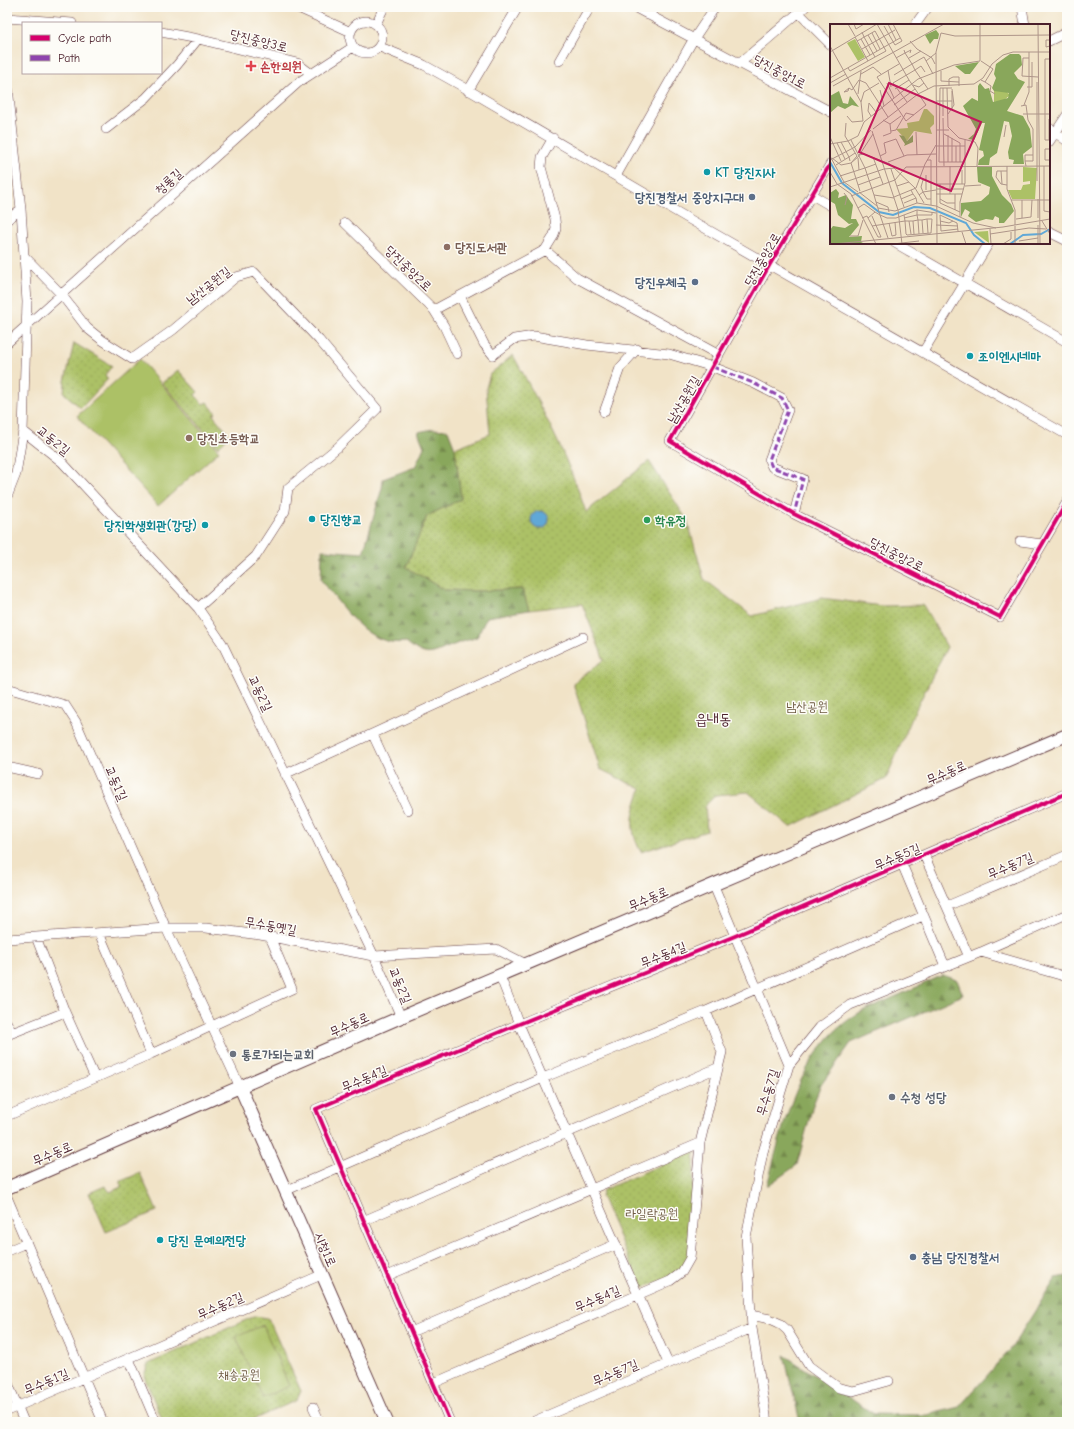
<svg xmlns="http://www.w3.org/2000/svg" width="1074" height="1429" font-family="'Comic Neue','Poor Story',sans-serif">
<style>
.grass{fill:url(#grass-dots);stroke:#7b7048}
.forest{fill:url(#forest-firs);stroke:#6a6343}
.garden{fill:#acc166;stroke:#7b7048}
.water{fill:#60a8d7;stroke:#556481}
.lines{fill:none;stroke-linecap:round;stroke-linejoin:round}
.minor-casing{stroke:#633c42;stroke-width:10}
.tertiary-casing{stroke:#633c42;stroke-width:14}
.minor{stroke:#fff;stroke-width:9}
.tertiary{stroke:#fff;stroke-width:12}
.quiet{stroke:#8e44ad;stroke-width:3;stroke-dasharray:6 3;stroke-linecap:butt}
.cycleway-casing{stroke:#fdfcf7;stroke-width:6}
.cycleway{stroke:#d6006c;stroke-width:4}
.health-dot{fill:#e0444e;stroke:#fdfcf7;stroke-width:1.5}
.culture-dot{fill:#0f9aa8;stroke:#fdfcf7;stroke-width:1.5}
.service-dot{fill:#5c6f8a;stroke:#fdfcf7;stroke-width:1.5}
.education-dot{fill:#8d6e63;stroke:#fdfcf7;stroke-width:1.5}
.leisure-dot{fill:#2e9e5b;stroke:#fdfcf7;stroke-width:1.5}
.worship-dot{fill:#6b7280;stroke:#fdfcf7;stroke-width:1.5}
.labels{text-anchor:middle;stroke-width:3;stroke-linejoin:round;paint-order:stroke}
.street-label{font-size:13px;fill:#4a1f2b;stroke:#fdfcf7}
.health-label{font-size:13px;font-weight:bold;fill:#be3a42;stroke:#fdfcf7;text-anchor:start}
.culture-label{font-size:13px;font-weight:bold;fill:#0d838f;stroke:#fdfcf7;text-anchor:start}
.service-label{font-size:13px;font-weight:bold;fill:#4e5e75;stroke:#fdfcf7;text-anchor:end}
.education-label{font-size:13px;font-weight:bold;fill:#785e54;stroke:#fdfcf7;text-anchor:start}
.leisure-label{font-size:13px;font-weight:bold;fill:#27864d;stroke:#fdfcf7;text-anchor:start}
.park-label{font-size:13px;fill:#6c5840;stroke:#fdfcf7}
.worship-label{font-size:13px;font-weight:bold;fill:#5b616d;stroke:#fdfcf7;text-anchor:start}
.quarter-label{font-size:15px;fill:#4a1f2b;stroke:#fdfcf7}
.inset-river{fill:none;stroke:#60a8d7;stroke-width:2}
.inset-road{fill:none;stroke:#ae9589;stroke-width:1}
.view{fill:#c2185b;fill-opacity:0.15;stroke:#c2185b;stroke-width:2}
.inset-edge{fill:none;stroke:#4a1f2b;stroke-width:2}
</style>
<defs>
<pattern id="grass-dots" width="8" height="8" patternUnits="userSpaceOnUse"><rect width="8" height="8" fill="#acc166"/><path d="M2 2h.1M6 6h.1" fill="none" stroke="#96a559" stroke-width="1.8" stroke-linecap="round"/></pattern>
<pattern id="forest-firs" width="22" height="20" patternUnits="userSpaceOnUse"><rect width="22" height="20" fill="#89a75b"/><path d="M5 1l3.5 6h-7zM16 11l3.5 6h-7z" fill="#72874b"/></pattern>
</defs>
<rect width="100%" height="100%" fill="#fdfcf7"/>
<filter id="ink" filterUnits="userSpaceOnUse"><feTurbulence type="fractalNoise" baseFrequency=".025" numOctaves="2"/><feDisplacementMap in="SourceGraphic" scale="8" xChannelSelector="R" yChannelSelector="G"/><feConvolveMatrix kernelMatrix="1 2 1 2 8 2 1 2 1" color-interpolation-filters="sRGB"/></filter>
<filter id="wash" filterUnits="userSpaceOnUse"><feTurbulence type="fractalNoise" baseFrequency=".012" numOctaves="4" result="noise"/><feDisplacementMap in="SourceGraphic" scale="16" xChannelSelector="R" yChannelSelector="G"/><feGaussianBlur stdDeviation="0.9" result="paint"/><feColorMatrix in="noise" values="0 0 0 0 0 0 0 0 0 0 0 0 0 0 0 0 0 1.4 0 .05"/><feComposite in="paint" operator="in"/></filter>
<g filter="url(#wash)">
<rect width="100%" height="100%" fill="#f1e3c7"/>
<!-- grass -->
<path class="grass" d="M74,343L112,366L105,375L108,379L81,408L64,393L65,381Z
M513,355C542,408 567,455 586,512L649,461L687,520L704,579L752,616L822,598L882,606L923,605L947,647L915,711L886,779L790,827L748,792L716,795L705,806L707,831L641,852C628,828 632,814 641,789L600,769L573,683L604,660L582,604L529,610L522,589L479,591L444,590L406,567L427,516L461,499L455,448L490,434L486,388L490,374Z
M178,370L198,392L195,395L203,404L207,402L216,413L213,415L227,432L228,437L218,447L162,383Z
M695,1150L689,1258L675,1276L644,1287L640,1285L601,1196L603,1190Z
M140,1173L157,1211L106,1232L89,1193L105,1186L110,1192L121,1187V1181Z
M255,1316L268,1318L301,1391L297,1400L248,1422H163L144,1376L148,1364Z"/>
<!-- forest -->
<path class="forest" d="M433,429L448,430L455,448L461,499L427,516L406,567L444,590L479,591L522,589L529,610L487,617L477,637C470,640 463,641 456,644C432,653 429,661 406,642C367,648 343,607 321,580L322,550L363,553L382,488L383,479L415,467L424,447L418,432Z
M943,975L957,980L963,995L851,1043L821,1085L813,1105L797,1165L767,1186C783,1125 799,1050 857,1014C865,1009 876,1005 885,1001C904,993 923,984 943,975Z
M1067,1276V1422H800L784,1355L874,1414L927,1415L959,1407L1010,1350L1056,1278Z"/>
<!-- garden -->
<path class="garden" d="M140,359L219,451L158,506L77,416Z
M263,1325L289,1386L263,1398L236,1337Z"/>
<!-- water -->
<path class="water" d="M531 520a9 9 0 1 1 18 0a9 9 0 1 1-18 0Z"/>
</g>
<g filter="url(#ink)">
<g class="lines">
<defs>
<path id="minor" d="M296,7L351,32
M634,7L831,112
M1022,7L1025,25
M798,12L831,45
M648,15L655,7
M7,18L72,23
M350 37a16 16 0 1 1 32 0a16 16 0 1 1-32 0Z
M376,24L384,7
M915,25L928,7
M161,32L198,39L297,63L310,73
M1049,41L1067,32
M380,47L424,65L460,85L689,219L1067,435
M559,61L590,7
M739,64L805,7
M7,78L21,209L27,302L23,431L16,474L7,497
M468,91L518,7
M1049,128L1067,141
M106,129L146,98L177,65L198,39
M1049,142L1067,115
M831,163L770,264L670,441L794,514L1000,617L1067,502
M616,176L693,40L715,7
M812,195L831,206
M7,220L21,209
M345,223L434,310L545,250L553,237L556,229L555,219L541,167L542,157L553,138
M1049,232L1067,241
M895,243L1067,342
M545,250L577,278L719,355
M25,257L61,294L87,328L102,340L132,359L173,330L236,277L254,272L319,340L377,409L338,447L288,488L285,511L256,556L198,608
M460,296L484,344L493,355L514,339L534,336L587,345L669,354L713,367L753,383L782,398L788,410L769,460L772,467L803,479L794,514
M434,310L444,326L457,354
M7,343L299,82L353,47
M923,352L989,243
M604,412L620,368L637,349
M23,431L62,462L198,608L222,643L374,956L401,1017
M1020,541L1042,544
M7,688L65,705L76,722L166,928L240,1087
M373,735L408,810
M7,767L38,774
M285,774L583,637
M924,855L969,957
M902,864L945,966
M714,886L789,1065
M947,906L1067,855
M99,933L151,1054
M36,937L65,1012L95,1078
M7,939L166,928H206L260,935L374,956L496,949L526,964
M981,952L1067,977
M500,976L519,1024L668,1363
M7,1023L12,1033
M7,1035L65,1012
M7,1116L151,1054L292,989L270,937
M285,1191L543,1078L706,1011L923,916
M7,1197L103,1422
M363,1221L717,1068
M7,1251L26,1243
M387,1276L700,1143
M751,1315L770,1319L779,1323L787,1330L809,1366L839,1388L853,1391L889,1381
M411,1332L616,1244
M129,1359L156,1422
M7,1381L24,1422
M434,1383L670,1281L682,1272L690,1258L700,1143L722,1052L706,1011
M313,1407L320,1422
M7,1411L321,1275
M450,1422L316,1109L519,1024L735,936L1067,793
M532,1422L752,1328
M767,1422L752,1328L746,1237L763,1152L789,1065L820,1027L850,1005L981,952L1067,914"/>
<path id="tertiary" d="M240,1087L387,1422
M7,1188L401,1017L1067,735"/>
</defs>
<!-- minor casing -->
<use href="#minor" class="minor-casing"/>
<!-- tertiary casing -->
<use href="#tertiary" class="tertiary-casing"/>
<!-- minor -->
<use href="#minor" class="minor"/>
<!-- tertiary -->
<use href="#tertiary" class="tertiary"/>
<!-- quiet -->
<path class="quiet" d="M713,367L753,383L782,398L788,410L769,460L772,467L803,479L794,514"/>
<defs>
<path id="cycleway" d="M831,163L770,264L670,441L794,514L1000,617L1067,502
M450,1422L316,1109L519,1024L735,936L1067,793"/>
</defs>
<!-- cycleway casing -->
<use href="#cycleway" class="cycleway-casing"/>
<!-- cycleway -->
<use href="#cycleway" class="cycleway"/>
</g>
</g>
<!-- markers -->
<path class="health-dot" d="M249 60h4v4h4v4h-4v4h-4v-4h-4v-4h4z"/>
<g class="culture-dot">
<circle cx="707" cy="172" r="4"/>
<circle cx="970" cy="356" r="4"/>
<circle cx="312" cy="519" r="4"/>
<circle cx="205" cy="525" r="4"/>
<circle cx="160" cy="1240" r="4"/>
</g>
<g class="service-dot">
<circle cx="752" cy="197" r="4"/>
<circle cx="695" cy="282" r="4"/>
<circle cx="913" cy="1257" r="4"/>
</g>
<g class="education-dot">
<circle cx="447" cy="247" r="4"/>
<circle cx="189" cy="438" r="4"/>
</g>
<circle class="leisure-dot" cx="647" cy="520" r="4"/>
<g class="worship-dot">
<circle cx="233" cy="1054" r="4"/>
<circle cx="892" cy="1097" r="4"/>
</g>
<g class="labels">
<!-- street labels -->
<g class="street-label">
<text transform="translate(259 40) rotate(14)" y="5">당진중앙3로</text>
<text transform="translate(780 71) rotate(28)" y="5">당진중앙1로</text>
<text transform="translate(168 181) rotate(-42)" y="5">청룡길</text>
<text transform="translate(762 259) rotate(-60)" y="5">당진중앙2로</text>
<text transform="translate(409 268) rotate(44)" y="5">당진중앙2로</text>
<text transform="translate(208 285) rotate(-38)" y="5">남산공원길</text>
<text transform="translate(683 399) rotate(-60)" y="5">남산공원길</text>
<text transform="translate(54 440) rotate(39)" y="5">교동2길</text>
<text transform="translate(897 554) rotate(27)" y="5">당진중앙2로</text>
<text transform="translate(261 693) rotate(64)" y="5">교동2길</text>
<text transform="translate(946 772) rotate(-23)" y="5">무수동로</text>
<text transform="translate(117 783) rotate(66)" y="5">교동1길</text>
<text transform="translate(897 856) rotate(-23)" y="5">무수동5길</text>
<text transform="translate(1010 865) rotate(-23)" y="5">무수동7길</text>
<text transform="translate(648 898) rotate(-23)" y="5">무수동로</text>
<text transform="translate(271 925) rotate(10)" y="5">무수동옛길</text>
<text transform="translate(663 954) rotate(-22)" y="5">무수동4길</text>
<text transform="translate(401 985) rotate(67)" y="5">교동2길</text>
<text transform="translate(349 1024) rotate(-24)" y="5">무수동로</text>
<text transform="translate(364 1078) rotate(-23)" y="5">무수동4길</text>
<text transform="translate(767 1092) rotate(-73)" y="5">무수동7길</text>
<text transform="translate(52 1153) rotate(-23)" y="5">무수동로</text>
<text transform="translate(326 1249) rotate(67)" y="5">시청1로</text>
<text transform="translate(597 1298) rotate(-23)" y="5">무수동4길</text>
<text transform="translate(220 1305) rotate(-24)" y="5">무수동2길</text>
<text transform="translate(615 1372) rotate(-23)" y="5">무수동7길</text>
<text transform="translate(46 1381) rotate(-23)" y="5">무수동1길</text>
</g>
<!-- health labels -->
<g class="health-label">
<text x="260" y="71">손한의원</text>
</g>
<!-- culture labels -->
<g class="culture-label">
<text x="715" y="177">KT 당진지사</text>
<text x="978" y="361">조이엔시네마</text>
<text x="320" y="524">당진향교</text>
<text x="197" y="530" text-anchor="end">당진학생회관(강당)</text>
<text x="168" y="1245">당진 문예의전당</text>
</g>
<!-- service labels -->
<g class="service-label">
<text x="744" y="202">당진경찰서 중앙지구대</text>
<text x="687" y="287">당진우체국</text>
<text x="921" y="1262" text-anchor="start">충남 당진경찰서</text>
</g>
<!-- education labels -->
<g class="education-label">
<text x="455" y="252">당진도서관</text>
<text x="197" y="443">당진초등학교</text>
</g>
<!-- leisure labels -->
<g class="leisure-label">
<text x="655" y="525">학유정</text>
</g>
<!-- park labels -->
<g class="park-label">
<text x="807" y="711">남산공원</text>
<text x="652" y="1218">라일락공원</text>
<text x="239" y="1379">채송공원</text>
</g>
<!-- worship labels -->
<g class="worship-label">
<text x="241" y="1059">통로가되는교회</text>
<text x="900" y="1102">수청 성당</text>
</g>
<!-- quarter labels -->
<g class="quarter-label">
<text x="713" y="724">읍내동</text>
</g>
</g>
<!-- overview -->
<g transform="translate(830 24)">
<rect width="220" height="220" fill="#f1e3c7"/>
<path d="M25,15L35,33L28,37L17,19ZM164,67H176L180,71L173,77L164,78ZM94,85H97L104,92V100L100,104L102,110L84,107L77,117L66,105L78,104L77,99L89,97ZM193,143L207,144L205,175H182L178,166H191L193,161L200,160V157L193,158ZM158,207L159,219L144,208Z" fill="#acc166"/>
<path d="M106,6L109,10L108,15H104L100,20L95,11ZM180,30H189L191,32L192,41L184,49L188,55L195,58L177,87L193,92L200,105L202,123L193,130L194,140H183L184,136L179,135L178,128L182,112L179,98L174,97L167,129L160,134L159,141H148L149,136L154,132L153,127L149,126L155,99H152L144,116L138,115L144,110L146,105L133,82L142,74L148,77V62L150,59L155,65L159,64L163,78L178,74L179,69L164,67L162,64L166,54L164,50L166,40ZM149,38L140,50H135L125,42ZM9,67L13,79L18,80L20,72L29,83L22,81L15,85L8,82L0,89V72ZM69,111L74,112L77,117L83,111V118L74,122L75,120ZM147,143H162V152L172,171L181,180L184,187L174,199H169V194L165,192L163,196L156,195L146,198L138,192L140,188L135,185L131,193V179L151,177L159,170L160,163L148,158ZM6,165L9,169L8,174L16,171L23,181L21,195H26L29,201L19,213L32,212L31,218L35,220H0V206L3,202L15,204L23,199L19,200L8,191L5,180L0,177V169Z" fill="#89a75b"/>
<path class="inset-river" d="M0,138L12,159L49,188L63,191L84,183L100,184L136,199L144,211L155,220M180,220L193,211L211,210L220,205"/>
<path class="inset-road" d="M18,0L25,12M24,0L26,5L34,0M47,0L79,56L96,81L76,97L47,53L69,40M58,0L66,16M150,0V37M208,0L210,220M54,2L65,21L72,17L63,0M42,9L50,25M38,11L47,27M25,13L38,37M31,15L40,31M220,16H216V23L220,22M27,17L31,15L34,13L38,11L45,7L56,27L45,33L34,13L32,8M80,17L87,25L102,34L105,40M0,22L31,78L34,68L49,59M32,25L65,6M0,28L47,0M207,28H220M80,29L81,26L75,29L82,40L94,33L103,50M66,34L75,29L74,26M79,34L91,27M199,34H193L192,52L208,53M96,37L106,29M151,37L163,45L155,58L151,56M18,44L20,47L45,33M58,46L61,63M111,47V57L129,58M31,50L43,43L51,50M64,51L82,40L85,46L91,42L95,48M0,54L70,14M155,58L161,62L160,67L165,70M207,58V157M0,59L16,50M57,59L64,74M83,61L89,63L94,59M3,62L114,0M119,62V55L123,53H129V62M197,63H202V38M19,64L14,68L18,67L19,64L22,66L29,56L36,59L58,93M113,64V92M117,64L118,103L129,114L145,118L148,124L147,142M122,64H110L109,138H135M65,65L79,56M50,66L54,82M28,70L31,47M106,77H122M77,78L63,59L85,46L98,65M64,81L85,65M194,81L199,68V28M191,82L196,81L198,96L203,105V137H195L196,142M122,86V67M118,90L124,81L122,65M193,90H220M17,92L22,98L33,97L31,78M41,92L38,87L39,79L46,88M113,94L114,142M219,95V116H215V35H220M16,99L15,112L27,132M60,100L71,92M43,105L88,70L104,62L144,60L153,54L162,40L173,31L183,28H207M106,106H119M42,107L68,186L72,220M61,107L66,106L76,89L84,91M86,108L87,131M114,110L130,119V138M118,111V138M53,112L61,109L60,100L53,96M0,113L11,137M174,113L176,101M122,114V138M11,118L19,133L25,129M7,119L15,135M0,120L18,117L28,112L34,98L88,55L124,41L150,37M106,122H135M126,122V138M220,125H215V136H220M29,131L34,130L60,140L85,164L94,179M0,132L14,158L28,168M27,132L21,139L28,133L43,110M50,132L56,129L54,119L66,115L74,132M43,133L53,160M2,134L11,141L21,139L30,167M28,134L29,146M0,136L25,123L41,106M97,136H101V181M195,137V131H203M58,138L77,131L106,130M6,141L19,133L20,137M120,142V170M177,142V165L185,186V201M214,142V187L220,188M61,145L74,183M132,146V160M171,147L172,160M177,147H167L166,153L171,160L177,161M0,148L7,160L21,170L46,220M10,152L35,144L21,116M106,160H135M110,160V175M28,161L50,153M67,162L79,158M135,162L151,161M0,163L54,145L65,144M106,165H134M96,166V151M29,168L47,182M14,169L17,173L15,181M106,170H132M125,170V186M44,171L35,144L46,140M89,171L93,168L91,163L93,156L96,155M21,172L65,156L76,143L220,142M64,173L86,164L95,140L106,121M71,175L83,170L81,166M101,175H97L93,168L106,166M181,176H220M192,176V194M46,178L44,171L64,174M74,179L86,174L83,170M87,179L106,182L143,199L166,204M125,179H117L110,175V179L130,188M28,184L34,180L45,188L38,194L37,192L32,194M48,184L65,187L87,179L86,174M45,188L50,191L58,214M59,188L58,183L46,178L50,191L57,194H66L87,186L106,189M130,193V178L135,159V116M38,194L48,213H51L42,192M74,194L87,191V186M208,194V175M186,195L201,193L202,176M79,197L81,210M83,197H75L76,210L77,211L101,209L102,195H97L98,209M110,197L119,199L123,197M212,197L220,210M59,199L62,212L66,211L65,198M106,201L128,202M208,201V220M42,202L75,197L74,191M185,202V220M128,205L111,207L110,191L127,199L128,207M160,205L161,220M132,208L136,220M93,209L92,196L97,195M84,210L83,197L88,196L87,191H102V188M89,210L88,196H92M160,210L199,204L216,205M20,212H28L33,196M45,216L173,203L220,195M189,217L208,214M4,220L45,216M63,220L89,217M107,220L106,28L111,9L125,12L220,11M173,220L181,215V208"/>
<path class="view" d="M59,59L151,98L121,167L29,128Z"/>
<rect width="220" height="220" class="inset-edge"/>
</g>
<!-- margin -->
<rect width="1074" height="1429" fill="none" stroke="#fdfcf7" stroke-width="24"/>
<!-- legend -->
<rect x="22" y="22" width="140" height="52" fill="#fdfcf7" stroke="#b5a4a5"/>
<rect x="30" y="35" width="20" height="6" fill="#d6006c" stroke="#b5a4a5"/>
<text x="58" y="42" font-size="12" fill="#4a1f2b">Cycle path</text>
<rect x="30" y="55" width="20" height="6" fill="#8e44ad" stroke="#b5a4a5"/>
<text x="58" y="62" font-size="12" fill="#4a1f2b">Path</text>
</svg>
